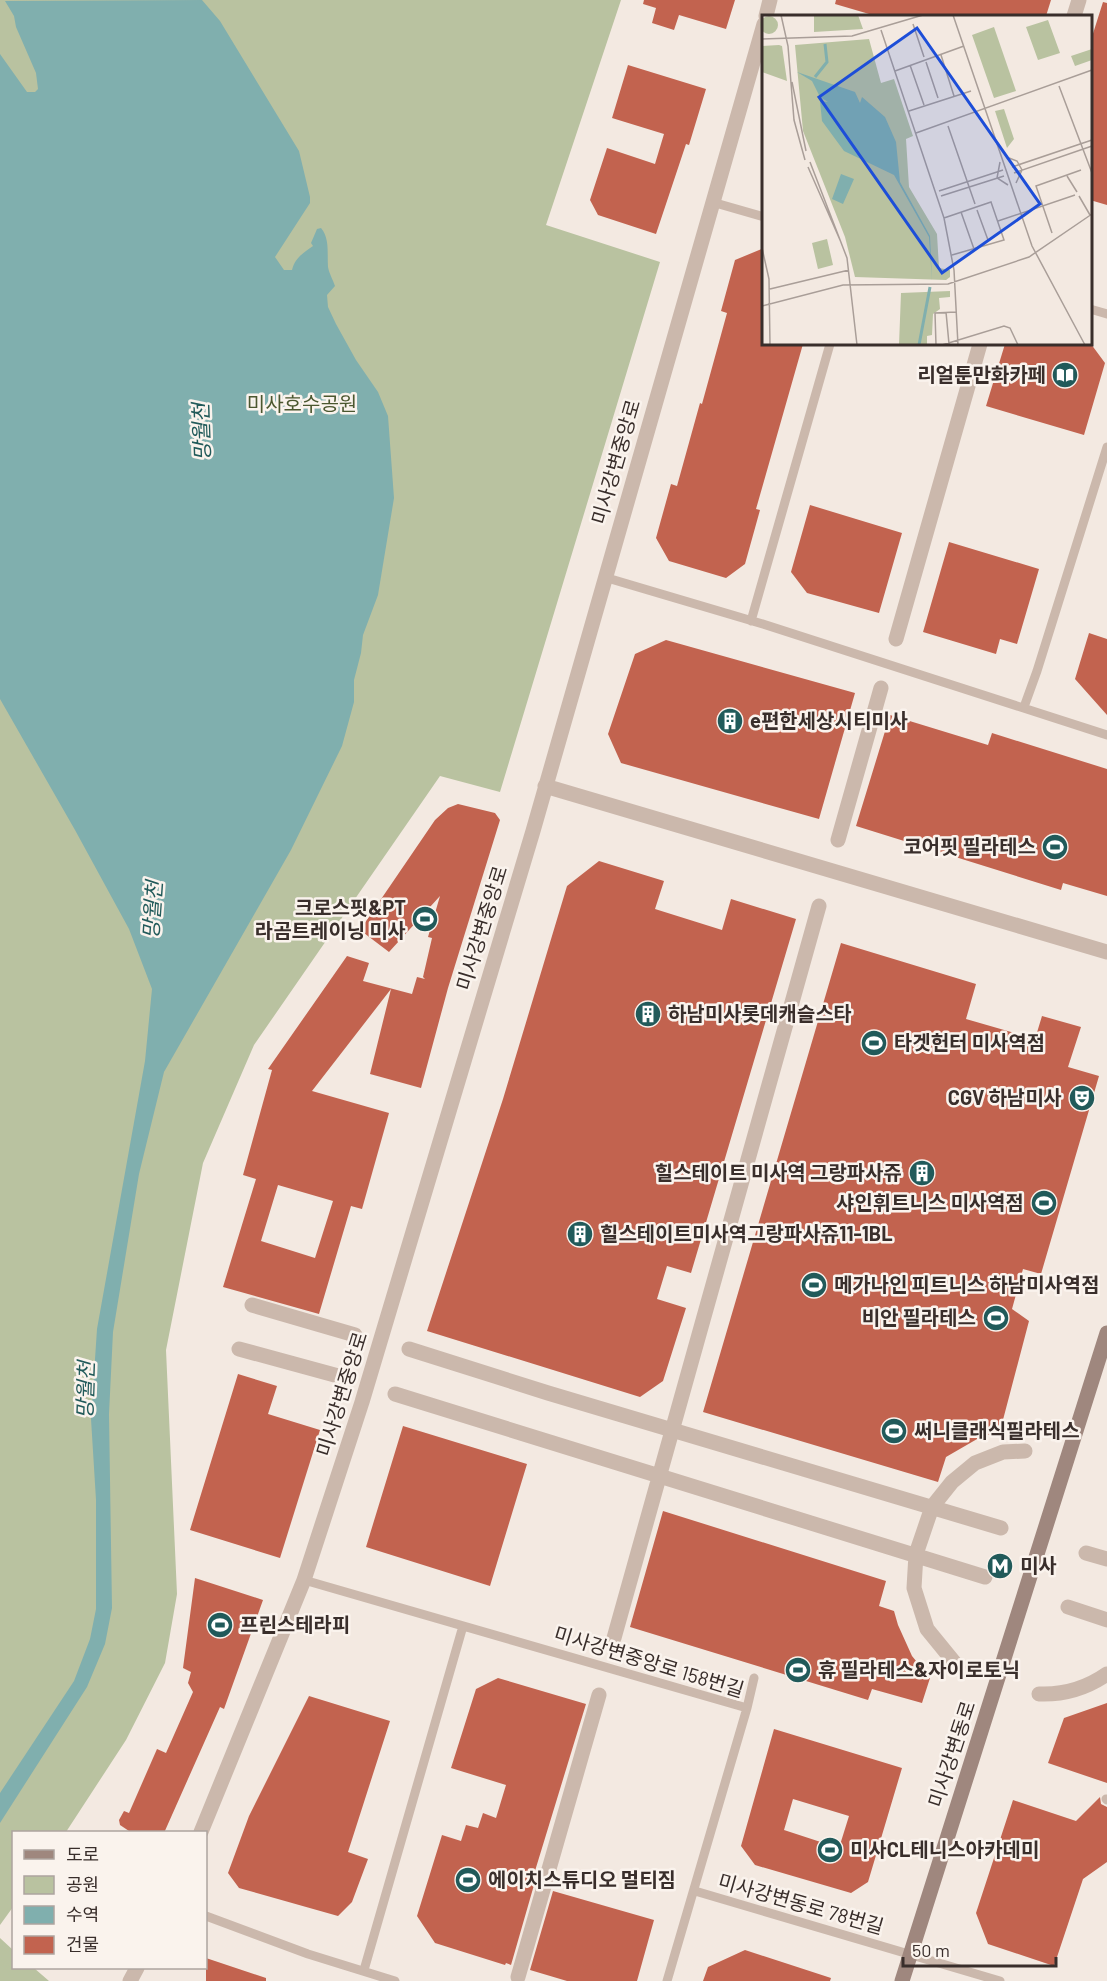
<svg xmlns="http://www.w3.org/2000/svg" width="1107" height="1981" font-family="Barlow,'Noto Sans KR',sans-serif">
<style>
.green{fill:#b9c2a0}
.water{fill:#80afae}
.building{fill:#c2634f;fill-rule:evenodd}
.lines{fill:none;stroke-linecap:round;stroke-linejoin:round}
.service{stroke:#cbb8ac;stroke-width:9}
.pedestrian{stroke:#cbb8ac;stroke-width:15}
.tertiary{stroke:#cbb8ac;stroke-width:15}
.secondary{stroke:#9f877e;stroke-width:15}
.labels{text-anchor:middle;stroke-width:5;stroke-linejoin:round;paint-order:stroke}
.poi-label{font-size:20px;font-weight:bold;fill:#392e2b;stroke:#faf3ed;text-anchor:start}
.park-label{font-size:20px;fill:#4b572f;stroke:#faf3ed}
.street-label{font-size:20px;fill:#392e2b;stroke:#faf3ed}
.water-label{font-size:21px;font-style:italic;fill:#215a5a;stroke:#faf3ed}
.inset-river{fill:none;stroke:#80afae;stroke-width:3}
.inset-road{fill:none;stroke:#a99e98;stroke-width:1.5}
.view{fill:#1d4ed8;fill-opacity:0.15;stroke:#1d4ed8;stroke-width:3}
.inset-edge{fill:none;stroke:#392e2b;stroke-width:3}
</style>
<rect width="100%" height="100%" fill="#f3e9e1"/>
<!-- green -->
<path class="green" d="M0,0H621L546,225L660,262L500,792L440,776L254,1045L203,1163L166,1350L177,1594L165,1663L126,1740L66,1832H14L13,1907L0,1925Z
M0,1938L13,1950L14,1968H34L49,1981H0Z"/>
<!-- water -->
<path class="water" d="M202,0L220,21L299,151L310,197V203L275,257L284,270H292C295,258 303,253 313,246L311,243L317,229L321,228C330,239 327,253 328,267C329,273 333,280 335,286L327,295L328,307L336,324L356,360L378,392L388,416L394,498L378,595L363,635L361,653L354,680V702L342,746L291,850L164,1072L139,1174L113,1332L109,1414L112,1608L105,1644L87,1687L0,1823V1793L74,1681L90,1639L96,1609V1500L91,1419L97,1329L145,1061L152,989L129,929L75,830L0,699V54L27,92H35L38,89L36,73L16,27L14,16L5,1Z"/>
<!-- building -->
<path class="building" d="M644,0H735L726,29L679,15L674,30L652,23L656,8L643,4Z
M836,0H1051L1046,16H876L835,4Z
M1103,2L1107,3V205L1090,200V43Z
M628,65L706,89L689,145L686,144L656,234L598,215L590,200L607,148L655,164L664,134L612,118Z
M764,248V344H803L756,509L760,510L745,564L726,578L669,561L656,538L671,484L677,486L700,403L702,404L727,313L721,311L735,260Z
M1005,344H1091L1105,363L1084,435L986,406Z
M810,505L902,533L879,613L807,593L791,572Z
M949,542L1039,569L1017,644L1000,639L996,654L923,632Z
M1089,633L1107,639V715L1075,679Z
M666,640L855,693L819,819L621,763L608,734L635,654Z
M890,715L988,745L992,733L1107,769V896L1063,883L1061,890L856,826Z
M458,804L495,813L500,820L448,988L421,1088L370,1074L391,989L312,1091L389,1113L362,1209L351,1206L319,1314L223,1287L256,1179L243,1175L272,1070L268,1069L347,956L369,963L363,981L412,994L417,977L425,979L423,977L432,938L428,937L440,896L389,952L360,930L435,820L448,808ZM278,1185L333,1201L315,1258L261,1241Z
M599,861L664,881L655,909L722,930L731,899L796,919L691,1273L667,1266L657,1299L686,1308L663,1381L640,1397L427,1331L503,1099L567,886Z
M841,943L976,984L966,1019L1035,1039L1042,1016L1081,1027L1068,1067L1099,1076L1041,1274L1023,1269L1012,1309L1029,1321L999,1435H984L946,1457L938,1482L703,1412Z
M238,1374L277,1386L268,1414L320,1430L280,1558L190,1530Z
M403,1426L527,1464L490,1586L366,1547Z
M663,1511L886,1581L879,1606L894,1611L898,1625L912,1656L930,1678L922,1703L872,1689L868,1700L630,1627Z
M195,1578L263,1600L224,1709L220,1707L164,1833H132L120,1825L119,1820L124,1811L129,1813L157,1749L166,1753L193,1692L188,1683L191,1672L183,1668Z
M498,1678L586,1704L531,1884L534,1885L511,1965L506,1963L505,1965L435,1943L417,1916L442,1835L461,1841L466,1825L478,1828L483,1813L496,1818L506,1785L451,1768L476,1689Z
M309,1696L390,1721L348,1852L368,1859L352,1902L338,1916L239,1888L228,1873L249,1816Z
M1107,1703V1783L1048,1763L1064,1718Z
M774,1729L902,1768L868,1882L851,1893L755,1865L741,1846ZM793,1799L849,1816L839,1848L784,1830Z
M1100,1797L1101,1804L1107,1807V1862L1083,1879L1054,1966L988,1944L976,1913L1013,1800L1076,1821Z
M553,1891L654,1920L637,1981H567L530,1970Z
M745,1950L831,1978L830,1981H703L708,1967Z
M206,1958L266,1978V1981H206Z"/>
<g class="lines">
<!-- service -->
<path class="service" d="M712,202L764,217
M1090,309L1107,314
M604,577L766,625L1107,735
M751,621L830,344
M1024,707L1037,671L1107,447
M304,1580L747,1708L667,1981
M747,1708L754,1678
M1106,1799L1107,1800
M695,1891L1000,1981
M206,1916L308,1954L395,1981
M364,1970L463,1626"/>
<!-- pedestrian -->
<path class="pedestrian" d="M1074,16L1079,0
M896,639L980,344
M838,840L881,688
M252,1305L355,1335
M239,1349L342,1377
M409,1349L548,1393L1001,1528
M395,1394L985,1577
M1086,1553L1107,1559
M1068,1607L1107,1620
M614,1638L819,906
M958,1667L927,1629L914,1588L916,1554L932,1507L952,1482L975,1463L1003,1452L1025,1451
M1039,1694C1063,1695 1087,1688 1107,1674
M518,1977L599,1695"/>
<!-- tertiary -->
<path class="tertiary" d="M766,16L770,0
M545,786L1107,952
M201,1832L304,1580L362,1402L533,831L764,24
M130,1981L137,1968"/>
<!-- secondary -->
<path class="secondary" d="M902,1981L1107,1333"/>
</g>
<!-- icons -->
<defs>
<symbol id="library-disc" viewBox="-11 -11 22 22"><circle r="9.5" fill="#215a5a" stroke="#faf3ed"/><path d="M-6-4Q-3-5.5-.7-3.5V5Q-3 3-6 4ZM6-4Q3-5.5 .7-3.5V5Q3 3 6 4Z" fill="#fff"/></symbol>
<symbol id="building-disc" viewBox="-11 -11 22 22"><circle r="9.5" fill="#215a5a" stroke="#faf3ed"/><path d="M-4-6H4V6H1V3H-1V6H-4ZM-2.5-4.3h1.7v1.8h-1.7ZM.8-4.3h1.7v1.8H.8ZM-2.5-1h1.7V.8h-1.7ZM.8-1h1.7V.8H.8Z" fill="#fff"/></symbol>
<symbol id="stadium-disc" viewBox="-11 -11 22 22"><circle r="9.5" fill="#215a5a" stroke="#faf3ed"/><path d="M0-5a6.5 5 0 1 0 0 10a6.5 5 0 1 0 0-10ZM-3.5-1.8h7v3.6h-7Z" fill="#fff"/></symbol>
<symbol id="theatre-disc" viewBox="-11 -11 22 22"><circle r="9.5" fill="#215a5a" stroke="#faf3ed"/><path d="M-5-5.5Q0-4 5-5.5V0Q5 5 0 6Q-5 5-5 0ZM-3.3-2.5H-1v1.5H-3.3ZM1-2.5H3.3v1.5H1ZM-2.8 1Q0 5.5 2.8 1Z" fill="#fff"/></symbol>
<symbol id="metro-disc" viewBox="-11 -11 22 22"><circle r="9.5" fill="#215a5a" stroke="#faf3ed"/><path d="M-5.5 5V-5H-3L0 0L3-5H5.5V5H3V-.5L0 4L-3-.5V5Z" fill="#fff"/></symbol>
</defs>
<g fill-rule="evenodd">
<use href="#library-disc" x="1050" y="360" width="30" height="30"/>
<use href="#building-disc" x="715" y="706" width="30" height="30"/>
<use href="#stadium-disc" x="1040" y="832" width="30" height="30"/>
<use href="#stadium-disc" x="410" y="904" width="30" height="30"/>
<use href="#building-disc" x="633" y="999" width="30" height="30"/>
<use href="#stadium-disc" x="859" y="1028" width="30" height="30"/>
<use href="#theatre-disc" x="1067" y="1083" width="30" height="30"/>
<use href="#building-disc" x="907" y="1158" width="30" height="30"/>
<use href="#stadium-disc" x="1029" y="1188" width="30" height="30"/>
<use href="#building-disc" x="565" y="1219" width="30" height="30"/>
<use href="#stadium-disc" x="799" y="1270" width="30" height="30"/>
<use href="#stadium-disc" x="981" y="1303" width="30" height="30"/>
<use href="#stadium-disc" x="879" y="1416" width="30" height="30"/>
<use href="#metro-disc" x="985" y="1551" width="30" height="30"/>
<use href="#stadium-disc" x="205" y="1610" width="30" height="30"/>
<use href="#stadium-disc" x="783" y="1655" width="30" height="30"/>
<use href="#stadium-disc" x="815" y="1835" width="30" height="30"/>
<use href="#stadium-disc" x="453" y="1865" width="30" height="30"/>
</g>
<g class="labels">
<!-- poi labels -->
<g class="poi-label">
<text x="1046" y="382" text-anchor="end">리얼툰만화카페</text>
<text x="750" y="728">e편한세상시티미사</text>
<text x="1036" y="854" text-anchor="end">코어핏 필라테스</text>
<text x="406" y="915" text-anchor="end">크로스핏&amp;PT<tspan x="406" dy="23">라곰트레이닝 미사</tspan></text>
<text x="668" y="1021">하남미사롯데캐슬스타</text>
<text x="894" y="1050">타겟헌터 미사역점</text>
<text x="1062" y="1105" text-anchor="end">CGV 하남미사</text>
<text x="902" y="1180" text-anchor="end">힐스테이트 미사역 그랑파사쥬</text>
<text x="1024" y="1210" text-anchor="end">샤인휘트니스 미사역점</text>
<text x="600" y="1241">힐스테이트미사역그랑파사쥬11-1BL</text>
<text x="834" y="1292">메가나인 피트니스 하남미사역점</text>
<text x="976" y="1325" text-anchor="end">비안 필라테스</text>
<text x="914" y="1438">써니클래식필라테스</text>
<text x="1020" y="1573">미사</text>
<text x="240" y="1632">프린스테라피</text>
<text x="818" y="1677">휴 필라테스&amp;자이로토닉</text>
<text x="850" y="1857">미사CL테니스아카데미</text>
<text x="488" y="1887">에이치스튜디오 멀티짐</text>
</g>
<!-- park labels -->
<g class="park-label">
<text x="302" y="411">미사호수공원</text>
</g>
<!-- street labels -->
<g class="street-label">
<text transform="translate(616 462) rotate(-74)" y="7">미사강변중앙로</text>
<text transform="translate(482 928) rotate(-73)" y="7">미사강변중앙로</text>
<text transform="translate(342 1394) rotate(-73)" y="7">미사강변중앙로</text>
<text transform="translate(649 1662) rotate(17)" y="7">미사강변중앙로 158번길</text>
<text transform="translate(952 1754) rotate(-72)" y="7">미사강변동로</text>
<text transform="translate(801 1904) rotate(16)" y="7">미사강변동로 78번길</text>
</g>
<!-- water labels -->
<g class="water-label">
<text transform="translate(202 432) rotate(-92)" y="7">망월천</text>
<text transform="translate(153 910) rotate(-86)" y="7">망월천</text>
<text transform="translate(86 1390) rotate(-88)" y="7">망월천</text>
</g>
</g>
<!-- overview -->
<g transform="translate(762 15)">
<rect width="330" height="330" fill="#f3e9e1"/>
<path d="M96,0L101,14L52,17V0ZM-2 10a9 9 0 1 1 18 0a9 9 0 1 1-18 0ZM286,5L298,38L276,45L264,12ZM232,12L254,76L232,83L210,20ZM107,24L119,68L132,64L151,121L144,124L147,172L175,219L177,253L188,255V262L184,265L93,262L83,222L41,116L33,30ZM17,30L20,31L25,66L0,57V31ZM330,34V45L313,51L309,41ZM242,94L252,124L245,133L233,96ZM65,224L71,250L56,254L50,228ZM188,276V282L177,283L178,294L171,299L170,320L165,321V330H137L139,278Z" fill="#b9c2a0"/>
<path d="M35,57L93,77L98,88L100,82L123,102L134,127L138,167L168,221L170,266L167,222L132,160L82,136L60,106L58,86L66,87L58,82L50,66ZM79,159L92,164L81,189L70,184Z" fill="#80afae"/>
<path class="inset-river" d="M53,62L65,47L63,29M157,330L168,272"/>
<path class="inset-road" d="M19,0L26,31L32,105L43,145M191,0L270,231L323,330M151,9L162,42M119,15L182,203L192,255L196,330M0,24L90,21L161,0M179,40L192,81M164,47L176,83M148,50L162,90M133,56L202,31M30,67L44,136M297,71L330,158M147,96L209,76M186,111L213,189M154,118L330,55M247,143L255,146L260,155L254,168M48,147L85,243L95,330M238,147L235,163L246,170M46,152L78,225M250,152L330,125M252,158L330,131M305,161L315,177M177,176L241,155M179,181L242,161M317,181L328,200M215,195L226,225M199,197L212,234M182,203L229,187L242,225L190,240M236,206L313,180M290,218L274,171L319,155M0,233L7,264L8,330M8,274L87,255M0,291L81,270L186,269L267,242L330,199M184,297L187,329M174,330L173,298L194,297M180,330L242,311L248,313L256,330"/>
<path class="view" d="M155,13L278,189L180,258L57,82Z"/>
<rect width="330" height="330" class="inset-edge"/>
</g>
<!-- legend -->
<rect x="12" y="1831" width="195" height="138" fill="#faf3ed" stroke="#ada49f" stroke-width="1.5"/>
<rect x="24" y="1850" width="30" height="9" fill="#9f877e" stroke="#ada49f" stroke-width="1.5"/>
<text x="66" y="1861" font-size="18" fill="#392e2b">도로</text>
<rect x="24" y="1876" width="30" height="18" fill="#b9c2a0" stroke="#ada49f" stroke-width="1.5"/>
<text x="66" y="1891" font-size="18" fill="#392e2b">공원</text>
<rect x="24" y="1906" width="30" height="18" fill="#80afae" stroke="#ada49f" stroke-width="1.5"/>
<text x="66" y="1921" font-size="18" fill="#392e2b">수역</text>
<rect x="24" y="1936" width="30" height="18" fill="#c2634f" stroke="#ada49f" stroke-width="1.5"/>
<text x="66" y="1951" font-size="18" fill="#392e2b">건물</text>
<!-- scale -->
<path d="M903 1957v9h153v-9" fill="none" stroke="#392e2b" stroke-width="3"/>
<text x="912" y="1957" font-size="18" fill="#392e2b" stroke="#faf3ed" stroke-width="4.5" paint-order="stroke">50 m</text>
</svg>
